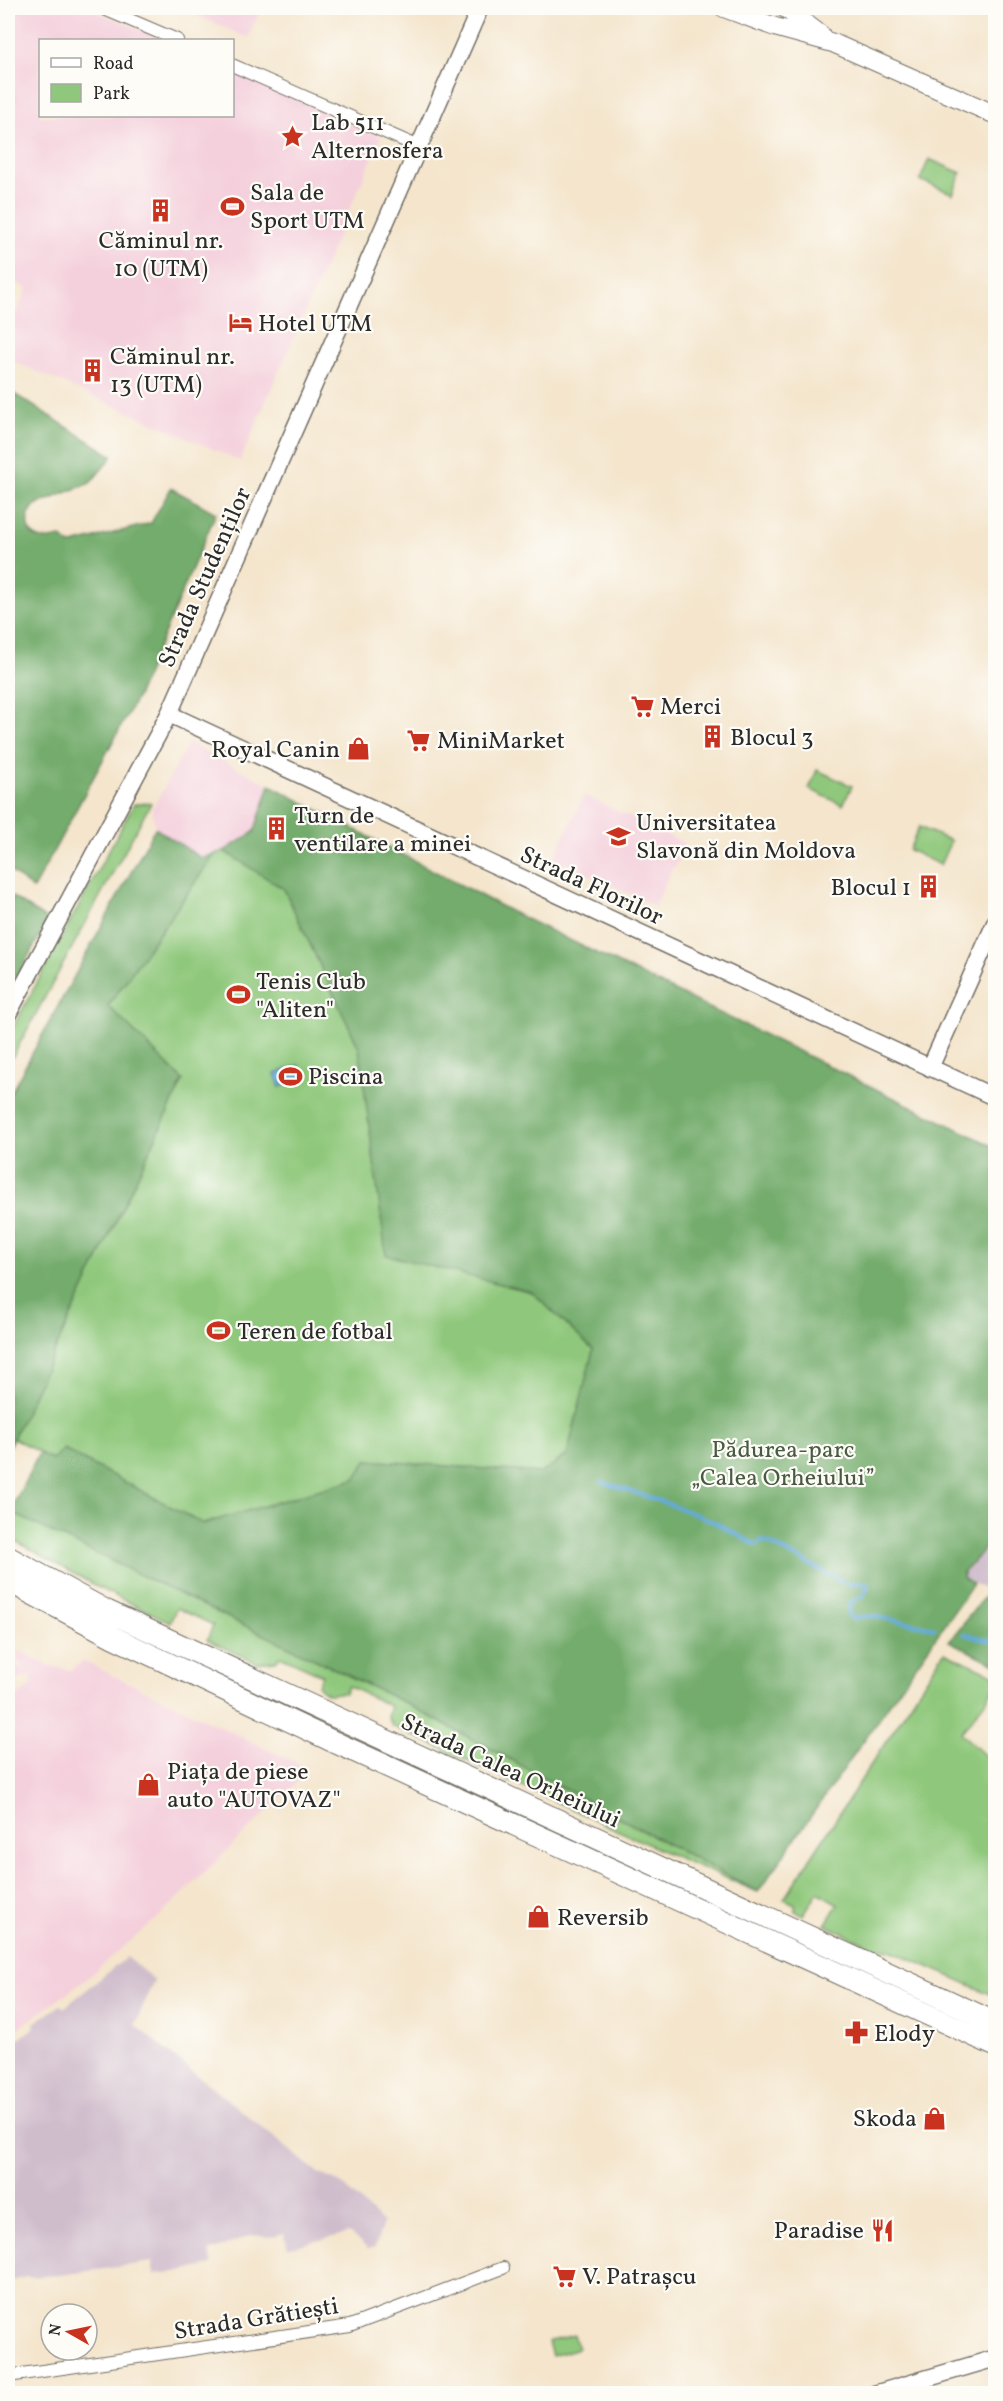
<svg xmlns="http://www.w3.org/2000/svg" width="1003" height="2401" font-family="Vollkorn,serif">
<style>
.built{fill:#f4cfdc}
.industrial{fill:#d0bdcc}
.green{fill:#8fc87c;stroke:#5d7a54;stroke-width:1.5}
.forest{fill:#73ac6c;stroke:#4f6c4c;stroke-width:1.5}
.water{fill:#64abdb;stroke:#486b83;stroke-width:1.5}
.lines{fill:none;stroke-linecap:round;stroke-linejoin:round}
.stream{stroke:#64abdb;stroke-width:4}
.street-casing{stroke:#716c63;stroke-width:14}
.secondary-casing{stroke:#716c63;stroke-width:19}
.primary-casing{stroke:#716c63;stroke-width:20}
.highway-casing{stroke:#716c63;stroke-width:23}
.street{stroke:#fff;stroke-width:12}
.secondary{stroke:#fff;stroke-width:16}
.primary{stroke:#fff;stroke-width:18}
.highway{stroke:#fff;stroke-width:21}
.labels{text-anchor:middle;stroke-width:4.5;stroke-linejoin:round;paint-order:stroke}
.poi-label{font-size:24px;fill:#2b2b2b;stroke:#fdfcf7;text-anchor:start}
.street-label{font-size:24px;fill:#2b2b2b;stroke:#fdfcf7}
.park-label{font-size:24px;fill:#495a43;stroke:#fdfcf7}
</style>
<rect width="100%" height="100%" fill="#fdfcf7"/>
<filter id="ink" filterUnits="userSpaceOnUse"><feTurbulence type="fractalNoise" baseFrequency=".0167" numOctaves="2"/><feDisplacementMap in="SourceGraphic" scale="12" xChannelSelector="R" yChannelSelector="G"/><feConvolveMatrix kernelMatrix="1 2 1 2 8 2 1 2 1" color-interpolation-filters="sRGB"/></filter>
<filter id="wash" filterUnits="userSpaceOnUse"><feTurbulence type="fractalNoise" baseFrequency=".008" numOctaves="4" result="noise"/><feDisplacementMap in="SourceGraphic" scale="24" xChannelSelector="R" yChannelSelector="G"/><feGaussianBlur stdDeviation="1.35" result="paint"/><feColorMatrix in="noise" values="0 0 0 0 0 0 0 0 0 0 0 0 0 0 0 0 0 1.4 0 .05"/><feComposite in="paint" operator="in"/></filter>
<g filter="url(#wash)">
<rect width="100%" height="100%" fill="#f4e5cc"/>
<!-- built -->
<path class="built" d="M8,8H89L164,40H40V116H232L233,71L381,137L240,461L8,359V333L27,288L8,279Z
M180,8H261L248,38Z
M189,743L270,785L254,832L228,850L201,858L155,828L152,809Z
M584,795L686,844L675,867H673L655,906L554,858Z
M20,1651L47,1665L71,1670L83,1661L305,1767L299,1780L161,1915L88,1977L8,2036V1704L33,1684L31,1676L8,1682V1660L29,1673L15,1659Z"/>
<!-- industrial -->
<path class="industrial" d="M995,1535V1596L963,1577V1572L987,1547L990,1538Z
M127,1957L154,1980L135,2025L318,2173L341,2183L383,2223L375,2247L368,2249L349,2233L288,2248L284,2233L269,2237L253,2235L209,2252L213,2264L186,2271L154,2274L152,2262L61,2275L26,2277L8,2282V2059L10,2056L8,2046L35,2027L34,2023L61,2005L64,2008Z"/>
<!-- green -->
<path class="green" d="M929,159L961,173L953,194L920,180Z
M817,770L852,786L843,805L809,789Z
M151,803L8,1065V1036L134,804Z
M919,827L951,841L940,865L909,850Z
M224,851L284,889L359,1048L386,1254L532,1292L593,1350L567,1455L541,1473L367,1460L355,1479L203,1524L63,1449L53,1460L13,1438L183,1081L108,1006L215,854Z
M10,1512L399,1700L758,1892L658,1849L392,1726L387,1716L390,1706L348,1686L345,1693C329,1691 331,1701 318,1685L322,1675L280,1656L276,1661L257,1663L207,1640L213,1625L177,1608L170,1622L105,1591L8,1537V1514Z
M944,1652L995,1675V1688L961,1733L995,1765V1996L890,1950L874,1948L825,1925L838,1904L818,1892L803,1915L795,1911V1904L784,1899Z
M342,1731L890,1985V1987L340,1734Z
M574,2335L578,2348L552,2356L548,2342Z"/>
<!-- forest -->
<path class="forest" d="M8,390L113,456L90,483L35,505C25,517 23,534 42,539C47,540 55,538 61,537L69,545L151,523L171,488L216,513L137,697L33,889L8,869Z
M270,785L512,912L995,1147V1535L990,1538L987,1546L963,1572V1577L973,1584L758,1892L399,1700L10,1512L39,1453L53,1460L63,1449L203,1524L355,1479L367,1460L541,1473L567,1455L593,1350L532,1292L386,1255L359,1048L284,889L224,851L254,832Z
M155,828L201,858L215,854L108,1006L183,1080L8,1449V1098Z
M8,894L48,920L8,995Z
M989,1591L995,1596V1664L949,1641Z"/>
<!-- water -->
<path class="water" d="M299,1065L304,1078L280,1087L275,1074Z"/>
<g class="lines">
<!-- stream -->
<path class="stream" d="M602,1482L666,1503L714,1522L756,1545L762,1540L769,1543L841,1581L848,1584L863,1583L869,1585L863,1596L849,1603V1616L852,1618L872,1616L935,1628
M964,1634L996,1642"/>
</g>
</g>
<g filter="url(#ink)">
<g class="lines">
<defs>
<path id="street" d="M102,8L177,40
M232,65L419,147
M8,2376L350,2326L503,2268"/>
<path id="secondary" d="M169,714L996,1098
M8,1014L169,714L480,8
M930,1068L996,921
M874,2394L996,2358"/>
<path id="primary" d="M724,8L775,27L833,43L996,115
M785,8L821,35"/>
<path id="highway" d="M8,1557L107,1611L996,2023
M8,1581L113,1637L332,1741L996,2046"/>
</defs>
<!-- street casing -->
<use href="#street" class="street-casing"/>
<!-- secondary casing -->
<use href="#secondary" class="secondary-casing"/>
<!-- primary casing -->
<use href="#primary" class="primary-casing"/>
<!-- highway casing -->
<use href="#highway" class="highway-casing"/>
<!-- street -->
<use href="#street" class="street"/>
<!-- secondary -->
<use href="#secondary" class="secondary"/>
<!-- primary -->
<use href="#primary" class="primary"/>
<!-- highway -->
<use href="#highway" class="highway"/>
</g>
</g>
<!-- icons -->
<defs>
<symbol id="sight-bare" viewBox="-9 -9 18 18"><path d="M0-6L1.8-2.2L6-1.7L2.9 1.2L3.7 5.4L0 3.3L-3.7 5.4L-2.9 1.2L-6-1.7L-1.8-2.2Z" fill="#c8321e" stroke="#fdfcf7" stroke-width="2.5" paint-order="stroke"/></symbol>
<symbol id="stadium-bare" viewBox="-9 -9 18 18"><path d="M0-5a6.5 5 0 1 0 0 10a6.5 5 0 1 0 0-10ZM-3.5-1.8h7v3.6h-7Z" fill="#c8321e" stroke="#fdfcf7" stroke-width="2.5" paint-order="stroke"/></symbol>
<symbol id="building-bare" viewBox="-9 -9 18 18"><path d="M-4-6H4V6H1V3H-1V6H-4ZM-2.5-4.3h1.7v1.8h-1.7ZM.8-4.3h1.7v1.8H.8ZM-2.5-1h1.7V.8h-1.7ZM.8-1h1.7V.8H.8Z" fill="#c8321e" stroke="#fdfcf7" stroke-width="2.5" paint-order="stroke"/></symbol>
<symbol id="hotel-bare" viewBox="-9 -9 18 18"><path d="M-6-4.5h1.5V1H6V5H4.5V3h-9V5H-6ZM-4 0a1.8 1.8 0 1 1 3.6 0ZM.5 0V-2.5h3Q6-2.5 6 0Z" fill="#c8321e" stroke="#fdfcf7" stroke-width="2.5" paint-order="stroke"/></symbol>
<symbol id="supermarket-bare" viewBox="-9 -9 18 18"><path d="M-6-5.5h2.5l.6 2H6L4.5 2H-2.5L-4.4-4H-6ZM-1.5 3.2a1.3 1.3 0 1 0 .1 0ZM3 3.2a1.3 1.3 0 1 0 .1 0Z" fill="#c8321e" stroke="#fdfcf7" stroke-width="2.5" paint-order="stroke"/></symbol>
<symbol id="shop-bare" viewBox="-9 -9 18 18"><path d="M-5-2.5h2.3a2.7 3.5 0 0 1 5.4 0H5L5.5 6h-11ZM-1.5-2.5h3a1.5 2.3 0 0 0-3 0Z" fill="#c8321e" stroke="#fdfcf7" stroke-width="2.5" paint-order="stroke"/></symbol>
<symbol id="university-bare" viewBox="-9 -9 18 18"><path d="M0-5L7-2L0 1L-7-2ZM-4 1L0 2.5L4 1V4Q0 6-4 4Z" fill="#c8321e" stroke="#fdfcf7" stroke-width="2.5" paint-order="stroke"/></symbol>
<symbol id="pharmacy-bare" viewBox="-9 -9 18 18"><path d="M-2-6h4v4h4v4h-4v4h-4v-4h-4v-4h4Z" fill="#c8321e" stroke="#fdfcf7" stroke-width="2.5" paint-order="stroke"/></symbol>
<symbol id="restaurant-bare" viewBox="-9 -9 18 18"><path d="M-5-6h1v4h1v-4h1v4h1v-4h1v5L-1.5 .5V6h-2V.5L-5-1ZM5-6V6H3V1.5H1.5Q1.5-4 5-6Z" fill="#c8321e" stroke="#fdfcf7" stroke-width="2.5" paint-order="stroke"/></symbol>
</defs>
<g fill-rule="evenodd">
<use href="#sight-bare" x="276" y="120" width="33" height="33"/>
<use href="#stadium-bare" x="216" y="190" width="33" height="33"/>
<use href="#building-bare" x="144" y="194" width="33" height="33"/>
<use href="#hotel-bare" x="224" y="306" width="33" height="33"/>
<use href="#building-bare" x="76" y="354" width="33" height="33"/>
<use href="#supermarket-bare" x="626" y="690" width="33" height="33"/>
<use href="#building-bare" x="696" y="720" width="33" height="33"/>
<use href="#supermarket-bare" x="402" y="724" width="33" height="33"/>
<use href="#shop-bare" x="342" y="732" width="33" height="33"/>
<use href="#building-bare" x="260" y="812" width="33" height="33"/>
<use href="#university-bare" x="602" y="820" width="33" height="33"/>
<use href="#building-bare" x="912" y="870" width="33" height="33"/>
<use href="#stadium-bare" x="222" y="978" width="33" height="33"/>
<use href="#stadium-bare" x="274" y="1060" width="33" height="33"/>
<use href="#stadium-bare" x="202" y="1314" width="33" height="33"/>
<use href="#shop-bare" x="132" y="1768" width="33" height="33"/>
<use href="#shop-bare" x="522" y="1900" width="33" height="33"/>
<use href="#pharmacy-bare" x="840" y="2016" width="33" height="33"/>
<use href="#shop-bare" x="918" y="2102" width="33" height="33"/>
<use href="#restaurant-bare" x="866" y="2214" width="33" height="33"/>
<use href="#supermarket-bare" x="548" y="2260" width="33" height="33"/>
</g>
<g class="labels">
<!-- poi labels -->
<g class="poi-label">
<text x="311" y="130">Lab 511<tspan x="311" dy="28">Alternosfera</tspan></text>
<text x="250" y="200">Sala de<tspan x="250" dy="28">Sport UTM</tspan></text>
<text x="161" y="248" text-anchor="middle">Căminul nr.<tspan x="161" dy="28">10 (UTM)</tspan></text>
<text x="258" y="331">Hotel UTM</text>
<text x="110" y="364">Căminul nr.<tspan x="110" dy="28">13 (UTM)</tspan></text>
<text x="660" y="714">Merci</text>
<text x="730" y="745">Blocul 3</text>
<text x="437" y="748">MiniMarket</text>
<text x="340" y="757" text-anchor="end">Royal Canin</text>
<text x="294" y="823">Turn de<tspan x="294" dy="28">ventilare a minei</tspan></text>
<text x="636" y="830">Universitatea<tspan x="636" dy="28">Slavonă din Moldova</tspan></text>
<text x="911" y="895" text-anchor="end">Blocul 1</text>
<text x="256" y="989">Tenis Club<tspan x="256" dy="28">"Aliten"</tspan></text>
<text x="308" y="1084">Piscina</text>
<text x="237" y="1339">Teren de fotbal</text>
<text x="167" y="1779">Piața de piese<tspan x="167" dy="28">auto "AUTOVAZ"</tspan></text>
<text x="557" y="1925">Reversib</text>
<text x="874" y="2041">Elody</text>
<text x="917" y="2126" text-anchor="end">Skoda</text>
<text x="864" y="2238" text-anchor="end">Paradise</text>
<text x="582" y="2284">V. Patrașcu</text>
</g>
<!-- street labels -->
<g class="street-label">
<text transform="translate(204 577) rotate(-66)" y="8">Strada Studenților</text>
<text transform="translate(592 885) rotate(25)" y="8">Strada Florilor</text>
<text transform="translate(511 1770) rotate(25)" y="8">Strada Calea Orheiului</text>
<text transform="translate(256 2318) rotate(-9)" y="8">Strada Grătiești</text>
</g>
<!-- park labels -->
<g class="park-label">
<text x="783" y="1457">Pădurea-parc<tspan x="783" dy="28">„Calea Orheiului”</tspan></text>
</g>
</g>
<!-- margin -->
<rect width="1003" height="2401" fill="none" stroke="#fdfcf7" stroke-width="30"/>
<!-- legend -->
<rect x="39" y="39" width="195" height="78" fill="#fdfcf7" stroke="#a9a8a5" stroke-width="1.5"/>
<rect x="51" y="58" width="30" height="9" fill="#ffffff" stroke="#a9a8a5" stroke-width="1.5"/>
<text x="93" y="69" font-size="18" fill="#2b2b2b">Road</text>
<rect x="51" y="84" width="30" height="18" fill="#8fc87c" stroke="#a9a8a5" stroke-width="1.5"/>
<text x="93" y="99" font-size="18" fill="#2b2b2b">Park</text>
<!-- north arrow -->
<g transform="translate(69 2332) rotate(279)"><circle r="28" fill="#fdfcf7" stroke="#a9a8a5" stroke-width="1.5"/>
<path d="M0-4.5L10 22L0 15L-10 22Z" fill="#c8321e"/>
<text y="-9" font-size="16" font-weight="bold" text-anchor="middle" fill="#2b2b2b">N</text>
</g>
</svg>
